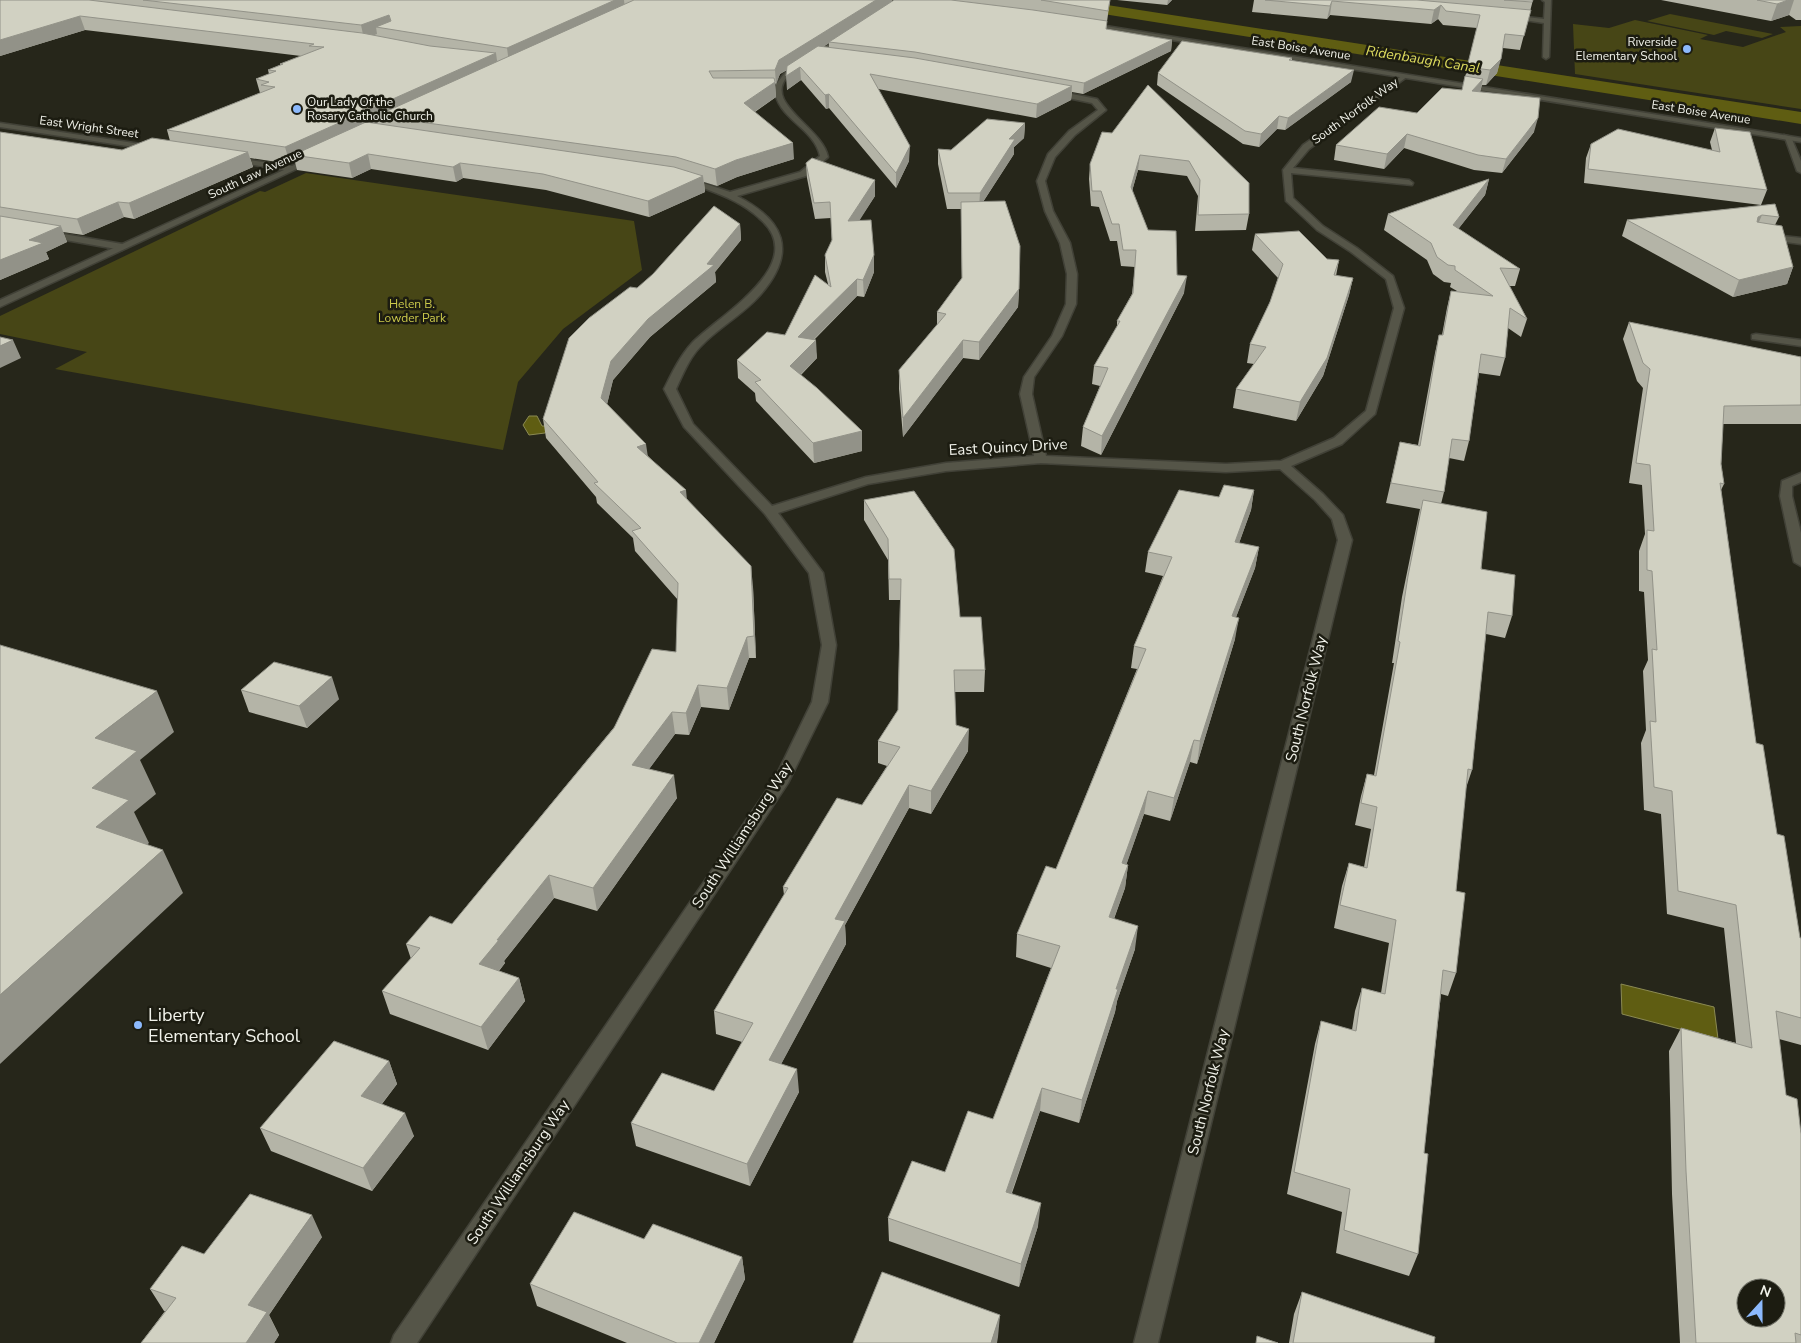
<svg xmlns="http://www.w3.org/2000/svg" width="1801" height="1343" font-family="'Nunito Sans',sans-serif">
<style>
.green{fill:#474616}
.water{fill:#5f5d12;stroke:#8b8a53}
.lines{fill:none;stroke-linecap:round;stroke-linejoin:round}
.canal{fill:#5f5d12;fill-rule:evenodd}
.street-casing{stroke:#414137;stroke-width:3}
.secondary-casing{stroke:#414137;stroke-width:3}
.street{fill:#555548;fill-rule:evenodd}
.secondary{fill:#555548;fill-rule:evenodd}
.wall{fill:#b4b4a7;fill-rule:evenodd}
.shaded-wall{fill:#929288}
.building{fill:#d1d1c2;stroke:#929288;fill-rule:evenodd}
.poi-dot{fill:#8cb9fc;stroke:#1c1c11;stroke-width:2}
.labels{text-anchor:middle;stroke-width:5;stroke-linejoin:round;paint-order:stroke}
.far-poi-label{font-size:12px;fill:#f1f2ea;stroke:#1c1c11;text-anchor:end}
.far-street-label{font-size:12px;fill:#f1f2ea;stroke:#1c1c11}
.far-park-label{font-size:12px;fill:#ccca4b;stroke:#1c1c11}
.far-water-label{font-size:14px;font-style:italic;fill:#dddb5e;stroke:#1c1c11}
.street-label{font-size:15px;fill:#f1f2ea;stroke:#1c1c11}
.near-poi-label{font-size:18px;fill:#f1f2ea;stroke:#1c1c11;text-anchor:start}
</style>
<rect width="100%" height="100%" fill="#26261a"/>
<!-- green -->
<path class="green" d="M1670,14L1773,34L1762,38L1726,31L1714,35L1647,21Z
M1635,20L1708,35L1700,39L1743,47L1786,32L1780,27L1801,26V109L1575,74L1573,24L1609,28Z
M306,173L634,221L642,270L563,329L518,382L503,450L55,369L87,352L0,334V316L260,191L265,192Z"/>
<!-- water -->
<path class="water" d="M529,416H537L542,426H549L545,433L529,435L523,425Z
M1621,984L1714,1007L1718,1039L1622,1014Z"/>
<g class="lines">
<!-- canal -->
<path class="canal" d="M1038,0H1075L1801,112V124L1046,5Z"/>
<defs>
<path id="street" d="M1542,0H1551L1549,57L1546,59L1543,57L1544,23L1504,17L1507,15L1544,19L1545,2Z
M844,35L849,36C831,52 805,58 788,76C762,103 822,127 828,157L806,176L737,196C784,220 798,251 761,294C744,314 719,327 701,346C689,358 683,374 676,389L693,424L772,506L866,477L946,463L1034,456L1020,394L1024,377L1052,336L1066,304L1067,274L1060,243L1045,211L1037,181L1048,154L1069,131L1098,110L1092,103L1049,94L1052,90L1097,99L1106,110L1075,135L1055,157L1045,181L1053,211L1070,243L1077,274L1076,304L1062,336L1034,377L1032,394L1046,456L1226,464L1281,461L1334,438L1366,411L1394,308L1386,279L1351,252L1317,230L1286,201L1283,170L1303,145L1403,75L1408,76L1309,149L1293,168L1409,180L1413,183L1412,185L1291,173L1293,198L1323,226L1357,248L1393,276L1404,308L1375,414L1342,444L1291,466L1323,494L1343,515L1352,540L1158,1343H1134L1338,540L1332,519L1315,500L1280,469L1226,472L1041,463L946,471L868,484L778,513L823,573L836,645L828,702L788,783L417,1343H391L394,1335L775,778L812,702L822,645L809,573L765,514L684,427L664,389C672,373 680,356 692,343C718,316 813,263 759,218C744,204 725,196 706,189C698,186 687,185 681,180L688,178L730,192L800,172L820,156C814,127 776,119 774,87L788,69Z
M1784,135L1791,137L1801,161V173L1797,171Z
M46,231L122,244L127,247L122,250L43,236L41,234Z
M1765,234L1801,238V244L1762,239L1760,237Z
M1756,334L1801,340V346L1752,339V335Z
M1801,473V482L1792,486V496L1801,533V566L1794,562L1780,496L1782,481Z"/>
<path id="secondary" d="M1087,23L1801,138V142L1085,26Z
M0,123L154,146L158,148L154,150L0,127Z
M228,157L292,166L311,157L318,159L0,307V300L284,170L231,161H228Z"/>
</defs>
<!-- street casing -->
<use href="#street" class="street-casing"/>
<!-- secondary casing -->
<use href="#secondary" class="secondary-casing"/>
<!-- street -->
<use href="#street" class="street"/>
<!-- secondary -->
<use href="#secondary" class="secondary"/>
</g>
<!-- wall -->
<path class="wall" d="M0,0H892V2L894,0H1110L1106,29L1172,40L1171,51L1083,94L1072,92L1071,100L1036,118L878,89L909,161L896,188L829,108L826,109L801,80L787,90V70L780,74L775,85L776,97L755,112L794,159L737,177L717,186L704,182L705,192L649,217L546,190L463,178L456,182L371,169L352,178L297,170L295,162L290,164L250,158L253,167L134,219L124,217L83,235L63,232L67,242L46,252L49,259L0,280V132L122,150L170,141L167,130L260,93L256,79L269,74L268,70L280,65V64L301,56L85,30L0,56ZM829,43V47H823Z
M1117,0H1172L1167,5Z
M1254,0H1533L1520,50L1503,48L1497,73L1486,85H1482L1480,92L1534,132L1502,173L1474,170L1404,148L1384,169L1334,160L1336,145L1417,113L1462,90L1477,28L1443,25L1438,19L1431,24L1330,15L1327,19L1252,12Z
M1661,0H1801V20H1796L1789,15L1771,21Z
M1292,58V61L1351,82L1285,130L1277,129L1259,147L1243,144L1157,85L1158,73Z
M1148,85L1249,214L1246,230L1195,231L1198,196L1187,176L1138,170L1132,191L1148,230L1177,275L1184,293L1101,455L1081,446L1083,427L1100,386L1092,384L1094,366L1117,327V321L1132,294L1135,267L1121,266L1117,241H1110L1099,207L1091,206L1089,179L1090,164Z
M1025,123L1024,138L1014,147V154L983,202L1019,289L1018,307L979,360L963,358L903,437L899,389V370L937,325V312L962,279L961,209H947L938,164V149L951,150Z
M1715,128L1767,190L1761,205L1584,183L1586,158L1591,144L1712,150L1710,142Z
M806,163L875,180V196L859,220L874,272L864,297L857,296L814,340L817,358L801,375L862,431V451L814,463L756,401L755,393L738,378L737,360L785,335L828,284L825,272V255L832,241L831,218L815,219L807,178Z
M1489,179L1485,195L1458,229L1520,269L1515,286H1509L1527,319L1521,337L1508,328L1505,358L1500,376L1479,373L1469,441L1464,461L1449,458L1444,492L1441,504L1512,616L1505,638L1486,634L1472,770L1466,788L1456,891V973L1448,996L1441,994L1424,1153L1418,1254L1409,1276L1336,1253L1342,1212L1287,1194L1315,1044L1321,1021L1352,1030L1355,1011L1362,988L1381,993L1389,943L1334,928L1342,886L1349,863L1364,867L1371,829L1355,825L1361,796L1367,774L1374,775L1394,663H1392L1402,597L1420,509L1386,503L1400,442L1418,445L1435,353L1439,335H1442L1447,308L1451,291H1457L1450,287L1451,283L1444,282L1433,274L1427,260L1384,230L1388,214Z
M1775,204L1779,217L1775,225L1793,267L1787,284L1733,297L1622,236L1627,220Z
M740,224L741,240L715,272L716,282L650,337L613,380L607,404L648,456L687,499L753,587L756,658H749L729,710L701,707L689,735L675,734L649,769L677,798L597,911L554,898L504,961L505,963L499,971L519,978L525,1001L488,1050L390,1014L382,991L411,959L406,944L452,924L676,652L678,600L635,551L633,538L597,503L596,497L546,438L543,419L637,288Z
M1255,234L1327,259L1339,260L1336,276L1353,278L1349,295L1323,376L1296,421L1233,408L1236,389L1254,364L1247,363L1250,344L1270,302L1278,278L1252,250Z
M1629,322L1801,357V425V424H1723L1721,464L1724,484L1721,490L1756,743L1800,938H1801V1045L1779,1039L1786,1095L1801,1134V1343H1680L1672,1194L1669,1051L1681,1028L1736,1043L1724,928L1667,914L1661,814L1644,810L1641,743L1646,730L1643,671L1648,660L1644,592L1639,591V551L1645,534L1642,485L1629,483L1643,388L1637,381L1623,339Z
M1254,490L1251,510L1239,543L1259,547L1255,568L1236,617L1235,639L1197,764L1190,762L1170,821L1144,814L1126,865H1128L1125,888L1114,919L1135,949L1117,1001L1115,1012L1079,1123L1040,1111L1012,1193L1038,1226L1019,1287L889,1241L888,1218L945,1172L993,1119L1051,968L1016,957L1017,934L1056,869L1137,669L1131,668L1134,646L1163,576L1145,572L1148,552L1219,497Z
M864,500L960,617L985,670L984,692H954L956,725L968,751L931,814L909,808L845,925L846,944L781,1064L799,1092L750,1186L636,1146L631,1123L714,1091L742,1042L716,1034L714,1011L784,895L783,887L862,805L887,766L878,763V741L898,710L900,600H889L888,560L864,520Z
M241,690L339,699L307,728L249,712Z
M389,1061L397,1084L382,1104L414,1136L372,1191L271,1151L260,1128Z
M322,1237L269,1315L279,1335L274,1343H141L165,1311H164L150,1289L204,1254Z
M644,1239L742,1257L745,1279L714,1343H627L537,1306L530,1284Z
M1302,1292L1434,1343H1289L1294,1314Z"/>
<!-- shaded-wall -->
<path class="shaded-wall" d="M615,0H624L625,10L509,63L507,48Z
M876,0H892V3L829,42V43L780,74L776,85L775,70L779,60Z
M1168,0H1172L1167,5Z
M1788,0H1794L1789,15L1771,21L1777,4Z
M1332,1L1330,15L1327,19L1330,6Z
M1441,5L1438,19L1431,24L1434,10Z
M389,15L392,28L376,27L377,34L364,39L361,25Z
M80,16L85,30L0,56V40Z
M1172,40L1171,51L1083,94L1084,83Z
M496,53L498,68L376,116L378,123L305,157L293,155L295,162L290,164L285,147Z
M1501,59L1497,73L1486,85L1490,70Z
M800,67L801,80L787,90L786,76Z
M1354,70L1351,82L1285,130L1288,118Z
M1483,79L1480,92L1472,91Z
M775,82L776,97L745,118L744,103Z
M1072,86L1071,100L1036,118L1037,104Z
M829,94V108L826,109L825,95Z
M1279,116L1277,129L1259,147L1261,134Z
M1538,118L1534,132L1502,173L1506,159Z
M1025,123L1024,138L1014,147V154L979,208L980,193L1009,139Z
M1407,134L1404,148L1384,169L1387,154Z
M793,143L794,159L737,177L717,186L715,169L736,160Z
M910,146L909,161L896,188V173Z
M248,152L253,167L134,219L129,203Z
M368,154L371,169L352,178L349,163Z
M1140,155L1138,170L1129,202L1131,187Z
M460,163L463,178L456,182L453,167Z
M703,176L705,192L649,217L648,201Z
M1489,179L1485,195L1449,241L1453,225Z
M875,180V196L849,237L848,221Z
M118,202L124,217L83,235L77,219Z
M1762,215L1755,231L1758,217Z
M740,224L741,240L715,272L716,282L650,337L613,380L604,417L601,398L611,361L648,319L707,264Z
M61,226L67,242L46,252L49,259L0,280V260L29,240Z
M874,255V272L864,297L863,280Z
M1793,267L1787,284L1733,297L1739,280Z
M1187,276L1184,293L1101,455L1102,436Z
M1353,278L1349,295L1323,376L1296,421L1300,402Z
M857,279V296L798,355V337Z
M1019,289L1018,307L979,360V342Z
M13,340L21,358L0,368V346Z
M816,340L817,358L791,384L790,366Z
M963,340V358L903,437V418Z
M862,431V451L814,463L813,443Z
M646,444L649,464L637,447Z
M686,490L688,510L680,492Z
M1254,490L1251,510L1232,563L1235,542Z
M1259,547L1255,568L1228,638L1232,616Z
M751,566L753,587L756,658L754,636Z
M1239,618L1235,639L1197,764L1200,741Z
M747,637L749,658L729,710L727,688Z
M332,677L339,699L307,728L299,706Z
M698,685L701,707L689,735L686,713Z
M157,691L174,732L140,760L156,794L134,812L149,843L117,871L96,827L92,788L95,738Z
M672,712L675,734L636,787L632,765Z
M969,729L968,751L931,814V791Z
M1194,740L1190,762L1170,821L1174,798Z
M674,775L677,798L597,911L593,888Z
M909,785V808L845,925L846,944L771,1083L769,1060L835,919Z
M1148,791L1144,814L1119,886L1122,863Z
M163,850L183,893L0,1064V995Z
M1128,865L1125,888L1106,940L1109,917Z
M549,875L554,898L504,961L505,963L486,987L479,964L497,940Z
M1138,926L1135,949L1117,1001L1115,1012L1079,1123L1082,1100L1116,989Z
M519,978L525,1001L488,1050L481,1027Z
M389,1061L397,1084L370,1119L361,1096Z
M797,1069L799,1092L750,1186L747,1164Z
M1042,1088L1040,1111L1004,1214L1006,1192Z
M405,1113L414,1136L372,1191L363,1168Z
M1041,1203L1038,1226L1019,1287L1021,1264Z
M312,1215L322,1237L269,1315L279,1335L274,1343H246L248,1305Z
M742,1257L745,1279L714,1343H699Z
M1000,1315L998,1337L997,1343H991Z"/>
<!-- building -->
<path class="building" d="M0,0H89L362,33L430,46L496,53L285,147L167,130L275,87L261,85L269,82L256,79L276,71L268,70L283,64H280L324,47L309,46L314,44L80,16L0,40Z
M143,0H615L507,48L376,27L391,21L389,15L361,25Z
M634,0H876L779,60L775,70L709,71L713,78H774L775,82L744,103L793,143L736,160L715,169L676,157L376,116Z
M894,0H951L1033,10L1107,21L1106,29L1172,40L1084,83L915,52L829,42Z
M1041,0H1110L1108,11Z
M1265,0H1417L1531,10L1524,36L1505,34L1501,59L1490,70L1467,67L1480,15L1446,11L1441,5L1434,10L1332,1L1330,6Z
M1504,0H1533L1532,2Z
M1757,0H1788L1777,4Z
M1182,41L1292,58L1289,60L1354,70L1288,118L1279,116L1261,134L1245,131L1158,73Z
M818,46L915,58L1072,86L1037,104L870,74L910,146L896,173L829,94L825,95L800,67L786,76L787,66Z
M1465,76L1483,79L1472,91L1540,98L1538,118L1506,159L1478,155L1407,134L1387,154L1336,145L1379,107L1417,113L1442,88L1462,90Z
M1148,85L1249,183V214L1198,215L1200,180L1189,161L1140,155L1131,187L1148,230L1176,231L1177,275L1187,276L1102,436L1083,427L1108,368L1094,366L1120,321H1117L1133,293L1136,250H1123L1119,224H1112L1101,191H1092L1090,164L1102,132L1112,133Z
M987,119L1025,123L1009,139H1015L980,193H948L938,149L951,150Z
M366,122L674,167L703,176L648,201L543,174L460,163L453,167L368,154L349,163L293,155Z
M1715,128L1750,132L1767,190L1588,169L1591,144L1618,129L1720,152Z
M0,132L122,150L152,138L248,152L129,203L118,202L77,219L0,207Z
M812,158L875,180L848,221L871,220L874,255L863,280L857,279L798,337L816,340L790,366L817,388L862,431L813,443L755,382L761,380L737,360L767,332L785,335L815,275L831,287L825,255L832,240L830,202L814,203L806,163Z
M1489,179L1453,225L1520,269L1500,268L1527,319L1510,308L1505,358L1481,354L1469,441L1452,439L1444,492L1391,483L1400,442L1420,446L1439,335H1443L1451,291L1493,296L1455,270V266L1448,265L1437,257L1431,243L1388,214Z
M1005,201L1020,246L1019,289L979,342L963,340L903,418L899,370L946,314L937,312L962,278L961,202Z
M1775,204L1779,217L1762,215L1758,217L1757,222L1782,226L1793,267L1739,280L1627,220Z
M714,206L740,224L707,264L714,265L648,319L611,361L601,398L646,444L637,447L686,490L680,492L751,566L754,636L747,637L727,688L698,685L686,713L672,712L632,765L674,775L593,888L549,875L497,940H499L479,964L519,978L481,1027L382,991L420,948L406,944L430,916L452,924L614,728L652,649L676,652L678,583L632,531L641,528L594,483L598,482L543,419L569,338L589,318L630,287L637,288L653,274Z
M0,216L61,226L29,240L43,243L0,260Z
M1299,231L1327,259L1339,260L1334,275L1353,278L1327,358L1300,402L1236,389L1266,347L1250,344L1270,302L1283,264L1255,234Z
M1629,322L1801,357V405L1724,406L1721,464L1724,484L1720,483L1756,743L1763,745L1777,834L1784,836L1800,938H1801V1018L1776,1011L1786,1095L1797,1099L1801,1134V1335L1795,1333L1796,1343H1696L1686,1171L1681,1028L1752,1048L1736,905L1678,891L1672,791L1654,787L1650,721L1656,722L1652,649L1657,650L1652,571L1647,570V530L1654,531L1650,465L1636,463L1650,369L1643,363ZM1746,1288H1776V1318H1746Z
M0,337L13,340L0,346Z
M1224,485L1254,490L1235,542L1259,547L1232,616L1239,618L1200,741L1194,740L1174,798L1148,791L1122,863L1128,865L1109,917L1138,926L1116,989H1118L1082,1100L1042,1088L1006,1192L1041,1203L1021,1264L888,1218L912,1161L945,1172L968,1111L993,1119L1060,946L1017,934L1046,866L1056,869L1146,649L1134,646L1172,557L1148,552L1179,490L1219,497Z
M914,491L954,549L960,617H981L985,670H954L956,725L969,729L931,791L909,785L835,919L845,921L769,1060L797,1069L747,1164L631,1123L662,1073L714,1091L753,1023L714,1011L788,888L783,887L837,798L862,805L900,747L878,741L898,710L901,579H889L888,539L864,500Z
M1423,500L1487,512L1481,569L1515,575L1512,616L1488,612L1472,770L1468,769L1456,891L1465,893L1456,973L1443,970L1424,1153L1428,1154L1418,1254L1344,1230L1350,1189L1294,1172L1321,1021L1356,1031L1362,988L1385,994L1396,920L1340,905L1349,863L1367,868L1377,807L1361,803L1367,774L1376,776L1400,642L1398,641L1408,576Z
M0,645L157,691L95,738L137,751L92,788L129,800L96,827L163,850L0,995Z
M274,662L332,677L299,706L241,690Z
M334,1041L389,1061L361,1096L405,1113L363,1168L260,1128Z
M250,1194L312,1215L248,1305L267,1312L246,1343H141L176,1298L150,1289L182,1246L204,1254Z
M574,1212L644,1239L653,1224L742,1257L699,1343H677L530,1284Z
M882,1272L1000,1315L991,1343H853Z
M1302,1292L1435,1337L1434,1343H1293Z
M1257,1336L1278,1343H1256Z"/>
<!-- markers -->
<g class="poi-dot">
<circle cx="1687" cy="49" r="5"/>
<circle cx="297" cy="109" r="5"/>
<circle cx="138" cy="1025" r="5"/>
</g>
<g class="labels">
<!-- far-poi labels -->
<g class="far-poi-label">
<text x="1677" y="46">Riverside<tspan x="1677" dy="14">Elementary School</tspan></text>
<text x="307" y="106" text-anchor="start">Our Lady Of the<tspan x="307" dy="14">Rosary Catholic Church</tspan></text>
</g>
<!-- far-street labels -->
<g class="far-street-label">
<text transform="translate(1301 48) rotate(9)" y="4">East Boise Avenue</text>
<text transform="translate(1355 111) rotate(-36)" y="4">South Norfolk Way</text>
<text transform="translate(1701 112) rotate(9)" y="4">East Boise Avenue</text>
<text transform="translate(89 127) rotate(8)" y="4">East Wright Street</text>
<text transform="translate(255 174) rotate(-25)" y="4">South Law Avenue</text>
</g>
<!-- far-park labels -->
<g class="far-park-label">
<text x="412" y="308">Helen B.<tspan x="412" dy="14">Lowder Park</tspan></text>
</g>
<!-- far-water labels -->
<g class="far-water-label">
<text transform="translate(1423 59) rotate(9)" y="5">Ridenbaugh Canal</text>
</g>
<!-- street labels -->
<g class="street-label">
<text transform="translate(1008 447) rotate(-3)" y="5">East Quincy Drive</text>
<text transform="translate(1306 699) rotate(-76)" y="5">South Norfolk Way</text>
<text transform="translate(742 835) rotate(-57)" y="5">South Williamsburg Way</text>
<text transform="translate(1208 1092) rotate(-76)" y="5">South Norfolk Way</text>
<text transform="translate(518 1172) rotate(-56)" y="5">South Williamsburg Way</text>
</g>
<!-- near-poi labels -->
<g class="near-poi-label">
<text x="148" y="1021">Liberty<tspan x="148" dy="21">Elementary School</tspan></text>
</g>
</g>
<!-- north arrow -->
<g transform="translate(1761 1303) rotate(21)"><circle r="24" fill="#1c1c11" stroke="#717268"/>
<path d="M0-4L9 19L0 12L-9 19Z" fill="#8cb9fc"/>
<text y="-8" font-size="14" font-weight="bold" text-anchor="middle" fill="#f1f2ea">N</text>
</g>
</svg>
